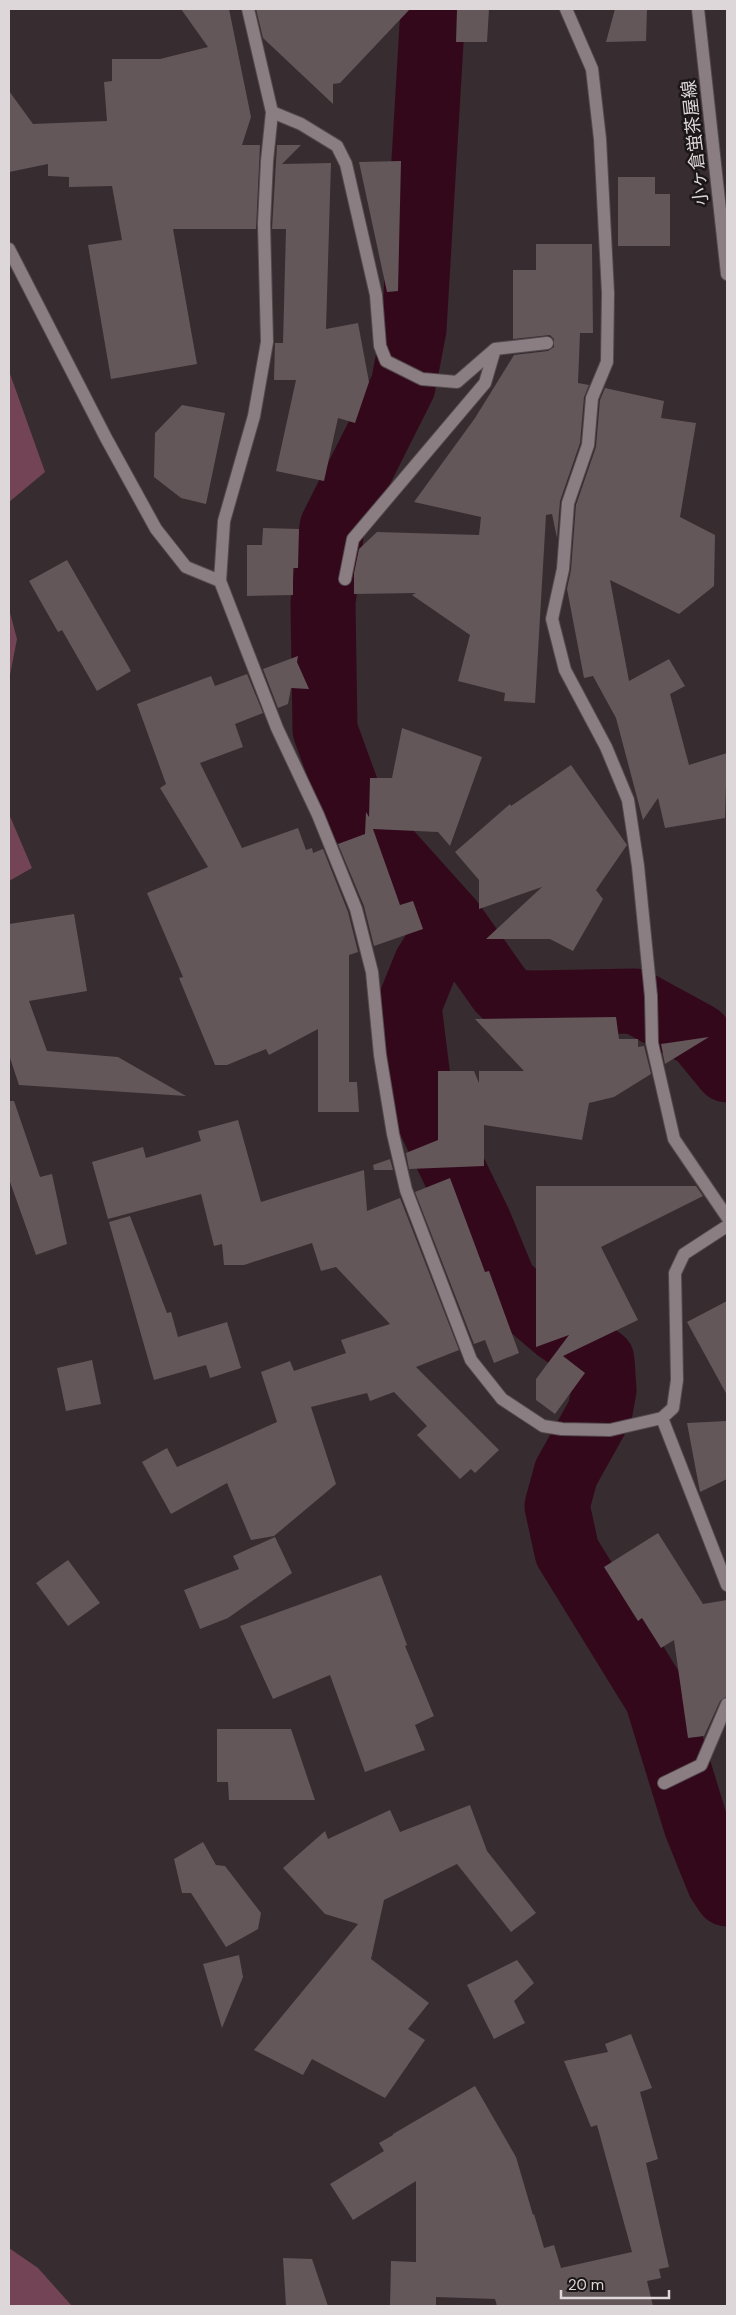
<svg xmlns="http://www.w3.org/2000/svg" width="736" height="2315" font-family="'DM Sans','Noto Sans JP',sans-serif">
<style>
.green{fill:#734455}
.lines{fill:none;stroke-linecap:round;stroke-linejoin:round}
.river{stroke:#34081b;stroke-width:65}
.building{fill:#63575a}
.minor-casing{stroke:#544b4e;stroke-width:14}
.tertiary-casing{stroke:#544b4e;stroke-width:14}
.minor{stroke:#8b7e82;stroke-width:12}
.tertiary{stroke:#8b7e82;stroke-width:12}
.labels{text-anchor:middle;stroke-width:5;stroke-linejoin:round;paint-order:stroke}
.street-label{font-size:18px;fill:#ded7d9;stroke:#1b1617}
</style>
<rect width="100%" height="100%" fill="#372c2f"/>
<!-- green -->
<path class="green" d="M9,371L45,472L9,502Z
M9,609L17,639L9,680Z
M9,814L32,868L9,881Z
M9,2248L38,2268L72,2306H9Z"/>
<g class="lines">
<!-- river -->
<path class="river" d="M433,9L414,329L403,386L332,527L323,603L325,730L356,815L452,922L500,990L512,1002L533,1003L635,1001L699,1036L727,1070
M452,922L426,964L409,1006L421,1103L479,1222L505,1285L558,1330L602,1360L604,1390L600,1412L566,1473L557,1506L567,1552L657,1698L696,1825L719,1882L727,1894"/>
</g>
<!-- building -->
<path class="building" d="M181,9H229L251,117L242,145H260L256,229H173L197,364L111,379L88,245L122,240L112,186L69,187V177L48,176V164L9,172V91L33,124L107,121L104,82L112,81V59H160L208,47Z
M256,9H410L340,83L333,84V104L263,38Z
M457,9H489L487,42H456Z
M615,9H647L646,41L606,42Z
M277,145H301L282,164L331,163L326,329L358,323L369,382L355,423L338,418L324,481L276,471L296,380H274L275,343H283L286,229H272Z
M401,161L398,291L387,292L359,162Z
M618,177H655V194H670V246H618Z
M536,244H592L593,333H580L578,383L589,385L584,397L580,443L560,501L557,538L552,514L546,515L535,703L504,701L505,693L458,681L470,635L412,595L416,593L354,594V573L359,549L377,532L479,535L481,517L414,502L475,418L514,355L548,351L554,347V339L550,335L513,339V270H536Z
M605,388L664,401L661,418L696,423L680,517L715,535L714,586L679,614L610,580L629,681L669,659L685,686L670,694L689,765L727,753L725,818L665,828L658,798L643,820L616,718L593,676L584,678L567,589L571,570L576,505L596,447L600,400Z
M182,405L225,413L206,504L181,498L154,477L155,433Z
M263,528L299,529L298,568H293V595L247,596V545H262Z
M67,560L131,671L97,691L62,630L58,632L29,581Z
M298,656L297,662L309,689L291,688L288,704L278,708L263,669Z
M247,674L263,713L235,724L243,747L200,763L242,848L298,828L306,850L312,848L313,853L323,849L348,912L358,952L349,955V1082H357L359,1112H318V1029L269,1055L266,1049L227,1065H215L179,978L183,977L147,893L208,867L160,788L166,784L137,704L211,676L215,686Z
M402,728L482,757L450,846L438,832L373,829L400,905L413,901L423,929L374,946L364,906L338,844L365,834L366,812L369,817L370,778H392Z
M571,765L627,845L596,890L603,899L573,951L550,939H486L542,887L479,909V880L455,852L510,804L511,806Z
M74,914L87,991L29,1001L47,1051L118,1057L186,1096L19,1085L9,1055V924Z
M616,1017L619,1039H638V1047L644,1046L651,1074L614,1097L589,1103L582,1140L484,1125V1166L409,1169L406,1153L438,1140V1071H474L479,1083V1071H524L475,1019Z
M709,1037L665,1064L661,1044Z
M9,1101H14L40,1177L52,1174L67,1244L36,1255L9,1179Z
M238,1120L261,1202L364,1170L367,1211L400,1198L459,1350L416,1367L499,1450L475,1473L471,1469L460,1479L417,1435L427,1426L394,1392L370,1401L367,1393L311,1407L336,1484L274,1536L251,1540L227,1483L171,1514L142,1462L167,1448L177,1467L277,1422L261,1372L290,1361L294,1371L346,1353L341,1340L390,1324L336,1267L321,1271L312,1243L244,1265H224L222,1244L214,1246L201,1194L108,1219L92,1162L143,1147L146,1158L201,1141L198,1131Z
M390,1159L393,1170H374L373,1165Z
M450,1178L485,1272L489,1271L519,1353L494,1363L485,1340L474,1344L415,1192Z
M536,1186H696L703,1196L601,1247L638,1320L563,1356L585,1373L555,1414L536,1400V1379L569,1335L536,1347Z
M130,1216L167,1313L171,1312L178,1337L227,1322L241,1368L210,1378L206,1365L154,1380L109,1222Z
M727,1301V1395L687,1322Z
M92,1360L101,1404L66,1411L57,1368Z
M727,1421V1479L700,1492L687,1423Z
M658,1533L703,1604L727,1600V1696L720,1701L704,1736L688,1738L674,1640L661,1648L642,1618L638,1621L604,1567Z
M275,1537L292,1573L228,1618L200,1629L184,1590L239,1569L233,1556Z
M68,1560L100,1603L68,1626L36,1583Z
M381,1575L407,1645L405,1646L434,1716L415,1725L425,1750L365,1772L330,1675L273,1699L240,1626Z
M217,1729H291L315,1800H229L228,1782H217Z
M470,1805L487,1851L536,1913L511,1932L457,1864L384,1900L371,1959L429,2003L408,2029L425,2040L385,2098L312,2059L303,2075L254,2050L358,1924L325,1914L283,1868L325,1831L328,1839L390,1810L400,1832Z
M203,1842L216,1865L225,1866L261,1913L258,1929L226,1947L191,1893H182L174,1859Z
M239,1955L243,1977L222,2028L203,1964Z
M517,1960L534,1983L514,2001L525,2023L494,2039L467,1985Z
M631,2034L652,2088L640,2092L658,2159L646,2163L669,2267L659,2269L661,2278L647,2281L653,2306H497L495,2299L436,2297V2306H390L391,2261L416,2262V2181L353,2220L330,2184L384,2151L379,2143L393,2135V2134L475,2086L516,2157L533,2215L534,2214L544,2248L554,2245L561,2268L632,2252L597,2125L591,2127L564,2061L608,2052L605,2044Z
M283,2258L312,2259L328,2306H286Z"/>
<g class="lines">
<defs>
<path id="minor" d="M248,9L272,112L267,161L264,224L267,342L254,416L224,521L220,581L277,728L318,815L356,909L372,972L380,1055L393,1134L406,1190L471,1360L502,1399L543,1426L562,1429L610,1430L662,1418L673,1408L677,1380L675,1273L684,1254L727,1226
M566,9L592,69L600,139L608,293L607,362L592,398L588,445L568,503L563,569L552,619L565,670L606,747L628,800L638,866L651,996L652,1043L674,1139L727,1217
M272,112L301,124L337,146L346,164L376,295L380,346L386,361L422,379L457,382L495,349L547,343
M9,249L106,438L156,529L186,567L220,581
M345,579L353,539L485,383L495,349
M662,1418L727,1585
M664,1783L701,1765L727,1704"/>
<path id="tertiary" d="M698,9L727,274"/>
</defs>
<!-- minor casing -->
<use href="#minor" class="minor-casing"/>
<!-- tertiary casing -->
<use href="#tertiary" class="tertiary-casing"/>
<!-- minor -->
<use href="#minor" class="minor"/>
<!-- tertiary -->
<use href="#tertiary" class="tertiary"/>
</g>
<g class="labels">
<!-- street labels -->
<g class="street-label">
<text transform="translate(695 143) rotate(-96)" y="6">小ヶ倉蛍茶屋線</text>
</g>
</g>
<!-- border -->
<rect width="736" height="2315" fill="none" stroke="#ded7d9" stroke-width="20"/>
<!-- scale -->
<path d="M561 2290v8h108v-8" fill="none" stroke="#ded7d9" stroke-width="2.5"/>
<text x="568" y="2290" font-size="15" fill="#ded7d9" stroke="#1b1617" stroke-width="4" paint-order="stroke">20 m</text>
</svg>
